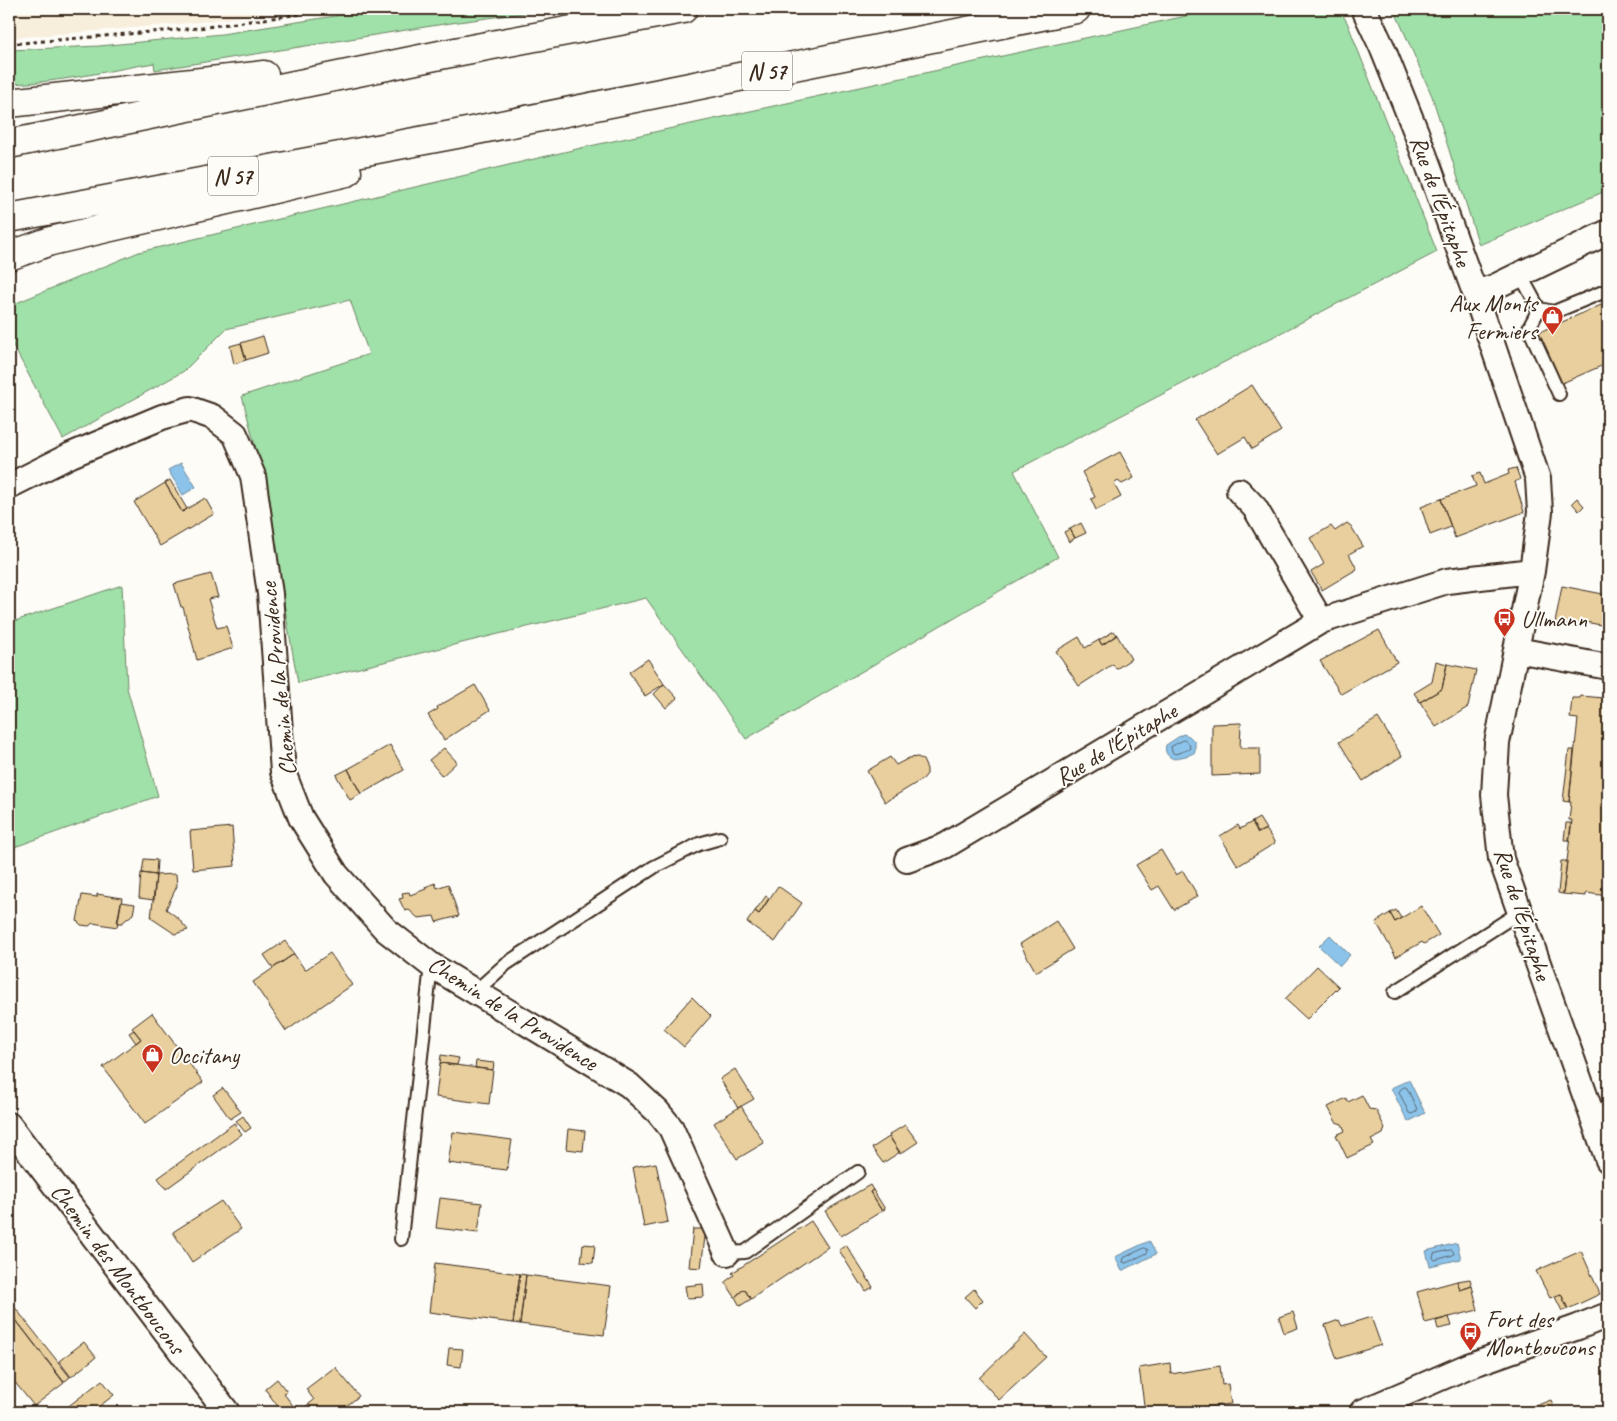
<svg xmlns="http://www.w3.org/2000/svg" width="1617" height="1421" font-family="Caveat,sans-serif">
<style>
.built{fill:#f7eedc}
.green{fill:#a0e0a9;stroke:#6e8564}
.water{fill:#8bc3ea;stroke:#6b8698}
.lines{fill:none;stroke-linecap:round;stroke-linejoin:round}
.shore{stroke:#5b6770;stroke-width:1}
.building{fill:#e8cf9d;stroke:#3b2a1e}
.lane-casing{stroke:#3b2a1e;stroke-width:16}
.street-casing{stroke:#3b2a1e;stroke-width:28}
.highway-casing{stroke:#3b2a1e;stroke-width:31}
.path{stroke:#3b2a1e;stroke-width:3;stroke-dasharray:4 4;stroke-linecap:butt}
.lane{stroke:#fdfcf7;stroke-width:12}
.street{stroke:#fdfcf7;stroke-width:24}
.highway{stroke:#fdfcf7;stroke-width:28}
.labels{text-anchor:middle;stroke-width:4;stroke-linejoin:round;paint-order:stroke}
.shield{fill:#fdfcf7;stroke:#75695f;stroke-width:1}
.shield-label{font-size:22px;font-weight:bold;fill:#3b2a1e}
.street-label{font-size:24px;fill:#3b2a1e;stroke:#fdfcf7}
.poi-label{font-size:24px;fill:#3b2a1e;stroke:#fdfcf7;text-anchor:start}
</style>
<rect width="100%" height="100%" fill="#fdfcf7"/>
<filter id="ink" filterUnits="userSpaceOnUse"><feTurbulence type="fractalNoise" baseFrequency=".02" numOctaves="2"/><feDisplacementMap in="SourceGraphic" scale="10" xChannelSelector="R" yChannelSelector="G"/><feConvolveMatrix kernelMatrix="1 2 1 2 8 2 1 2 1" color-interpolation-filters="sRGB"/></filter>
<g filter="url(#ink)">
<!-- built -->
<path class="built" d="M9,9H302L191,23L9,38Z"/>
<!-- green -->
<path class="green" d="M379,9H553L444,24L155,70L154,63C106,71 58,83 9,84V50L99,46L222,34Z
M1218,9H1339L1347,22L1437,252L1014,471L1058,557L746,739L646,598L298,683L258,457L242,396L369,354L350,300L226,329L184,371L63,439L9,338V306L139,252L581,148Z
M1394,9H1608V190L1479,245L1432,96Z
M122,585L127,688L158,796L9,849V623Z"/>
<!-- water -->
<path class="water" d="M181,463L196,487L183,495L168,470Z
M1183,734L1189,736L1195,742V752C1188,757 1181,756 1175,759C1168,758 1164,752 1166,745Z
M1330,935L1350,955L1340,966L1319,946Z
M1409,1080L1425,1113L1408,1122L1391,1088Z
M1149,1241L1156,1254L1122,1271L1115,1257Z
M1457,1243L1461,1259L1430,1266L1426,1251Z"/>
<g class="lines">
<!-- shore -->
<path class="shore" d="M1184,740L1189,743L1190,749L1175,754L1172,752L1171,747Z
M1405,1087L1407,1088L1417,1109V1111L1412,1114L1409,1113L1399,1092L1400,1090Z
M1145,1248L1148,1250L1147,1253L1126,1263L1123,1262L1124,1258Z
M1452,1250L1454,1253L1453,1255L1435,1260L1433,1258L1434,1254Z"/>
</g>
<!-- building -->
<path class="building" d="M1608,302V363L1560,384L1537,333Z
M263,336L268,353L246,360L241,343Z
M241,343L246,360L234,364L230,346Z
M1252,385L1281,431L1252,449L1245,437L1217,454L1195,420Z
M1120,452L1134,478L1122,484L1118,481L1114,484L1121,497L1096,510L1091,499L1095,497L1082,472Z
M1516,468L1520,479L1515,482L1524,512L1455,538L1441,499L1476,486L1472,476L1480,473L1484,484L1509,474L1508,470Z
M170,480L187,509L182,512L165,483Z
M165,483L182,512L205,498L214,514L160,546L134,502Z
M1577,498L1584,506L1579,511L1572,503Z
M1441,499L1451,527L1430,535L1421,507Z
M1081,523L1086,533L1075,538L1070,529Z
M1347,523L1351,526L1363,546L1349,554L1357,569L1322,590L1311,572L1324,564L1310,538L1331,526L1335,531Z
M1070,529L1075,538L1069,542L1064,532Z
M211,574L218,597L208,599L217,628L226,626L233,648L197,660L183,607H181L174,584Z
M1562,586L1608,595V611L1606,626L1580,621L1579,627L1555,623Z
M1379,630L1397,662L1341,694L1320,661Z
M1114,631L1117,635L1102,645L1099,640Z
M1117,635L1131,659L1116,669L1113,664L1079,686L1056,651L1079,637L1085,648L1099,640L1102,645Z
M648,659L664,684L645,696L629,672Z
M1436,661L1447,664L1442,689L1420,702L1414,693L1432,682Z
M1447,664L1476,670L1468,707L1436,727L1420,702L1442,689Z
M664,684L677,698L666,708L654,694Z
M475,685L490,710L444,740L428,715L438,709L437,707Z
M1581,696L1604,698L1603,705L1608,706V896L1586,893V896L1563,894L1572,820H1569L1571,802H1569L1578,719L1570,718L1572,698H1580Z
M1378,718L1402,756L1363,781L1339,742Z
M1241,723L1240,748H1260V774L1212,776V724Z
M390,745L404,770L361,794L348,769Z
M444,748L457,762L442,776L429,760Z
M1569,750H1574L1569,802L1563,801Z
M890,757L896,765L909,758L918,757L923,760L927,769V774L923,779L885,802L867,771Z
M348,769L361,794L350,800L336,775Z
M1259,818L1266,829L1258,833L1252,822Z
M1252,822L1258,833L1266,829L1275,843L1238,866L1220,836L1238,825L1240,829Z
M1566,823H1571L1569,840H1564Z
M232,827L235,866L193,870L190,831Z
M1161,850L1176,875L1183,871L1198,896L1174,910L1159,886L1152,890L1136,865Z
M144,859L157,860L156,875L142,873Z
M1561,861H1567L1563,894L1558,893Z
M141,873L156,875L154,900L139,898Z
M176,874L177,886L166,909L178,918L188,930L175,934L151,918L156,875Z
M435,883L437,888L448,884L459,916L436,922L434,916L418,918L409,910L405,911L399,899L403,898L402,893L409,892L410,895L426,889L425,887Z
M778,886L802,903L775,942L747,922L755,911L759,914Z
M97,894L122,898L117,927L93,923L89,926L81,925L77,921L82,895L97,897Z
M766,896L769,898L759,914L755,911Z
M121,902L135,904L133,914L122,923H117Z
M1421,906L1439,935L1424,944L1422,942L1396,957L1376,922L1390,913L1395,922Z
M1396,910L1401,918L1395,922L1390,913Z
M1056,921L1073,949L1036,972L1020,944Z
M285,941L294,954L273,968L264,955Z
M330,953L352,985L286,1031L253,982L294,954L305,970Z
M1317,966L1339,987L1307,1019L1285,999Z
M692,997L711,1016L684,1047L664,1029Z
M152,1013L203,1082L145,1124L103,1067L141,1039L132,1028Z
M134,1030L141,1039L136,1043L129,1033Z
M441,1055L459,1058L457,1065L440,1063Z
M476,1061L494,1063L493,1070L475,1068Z
M440,1063L493,1070L489,1104L436,1097Z
M735,1069L754,1099L738,1108L720,1079Z
M223,1088L241,1112L230,1119L213,1095Z
M1362,1095L1369,1109L1376,1110L1385,1128L1383,1134L1371,1140L1374,1145L1347,1158L1336,1135L1345,1131L1342,1124L1336,1122L1328,1107L1346,1098L1348,1102Z
M741,1106L764,1143L737,1159L714,1123Z
M243,1116L251,1128L245,1132L236,1121Z
M234,1123L242,1134L166,1189L158,1178Z
M905,1125L918,1142L900,1154L889,1135Z
M568,1129L585,1131L583,1151L566,1149Z
M453,1132L512,1140L507,1170L448,1163Z
M889,1137L900,1152L883,1163L872,1148Z
M656,1163L668,1222L644,1227L633,1167Z
M870,1185L873,1190L870,1192L882,1211L841,1236L825,1211Z
M873,1190L885,1209L882,1211L870,1192Z
M440,1198L482,1203L478,1233L436,1228Z
M221,1201L241,1229L192,1262L173,1232Z
M811,1221L828,1247L751,1299L744,1289L735,1297L725,1282L734,1275L732,1273Z
M693,1229H706L701,1268L689,1267Z
M583,1244L595,1245L593,1263L581,1262Z
M846,1245L873,1287L866,1291L861,1283L860,1284L839,1250Z
M1581,1251L1600,1294L1568,1309L1561,1294L1550,1298L1536,1271Z
M435,1263L520,1274L513,1323L429,1312Z
M520,1274L526,1275L520,1324L513,1323Z
M526,1275L611,1286L604,1335L520,1324Z
M1470,1279L1472,1286L1460,1290L1457,1281Z
M1457,1281L1460,1290L1472,1286L1478,1310L1425,1323L1417,1292Z
M703,1284L704,1297L687,1298L685,1286Z
M744,1289L751,1299L740,1306L735,1297Z
M974,1289L983,1300L975,1308L965,1297Z
M1561,1294L1568,1309L1562,1311L1555,1297Z
M13,1305L70,1377L64,1382L9,1311V1309Z
M9,1311L64,1383L34,1406L9,1375Z
M1293,1312L1298,1328L1284,1333L1279,1317Z
M1371,1317L1381,1345L1337,1359L1325,1325L1339,1320L1342,1326Z
M1449,1317L1452,1326L1438,1329L1436,1321Z
M1025,1334L1046,1357L999,1400L979,1378Z
M84,1342L96,1357L71,1377L59,1361Z
M449,1348L463,1349L461,1367L447,1365Z
M1170,1363L1171,1374L1220,1366L1222,1385L1228,1384L1231,1404L1203,1407V1411L1192,1412H1145L1139,1368Z
M335,1367L359,1396L339,1412H299L314,1400L306,1389Z
M277,1379L287,1392L284,1394L298,1412H282L265,1389Z
M102,1380L114,1395L92,1412H61Z
M1551,1400L1555,1412H1532L1530,1408Z"/>
<g class="lines">
<defs>
<path id="lane" d="M1520,274L1539,309L1529,328L1559,394
M1539,309L1554,312L1608,290
M476,991L506,964L654,867L699,844L720,838
M1395,992L1520,912
M401,1239L431,965
M727,1253L745,1252L858,1172"/>
<path id="street" d="M1364,9L1382,47L1416,132L1475,293L1538,479L1540,512L1532,571L1497,743L1494,795L1501,859L1608,1160
M1475,293L1494,287L1608,232
M9,486L71,455L162,417L190,409L213,417L235,434L253,476L270,594L283,772L301,818L336,874L386,930L431,965L629,1085L658,1112L671,1128L727,1253
M1239,491L1255,508L1321,621
M1517,650L1608,667
M907,860L945,846L1321,621L1447,581L1532,571
M9,1125L227,1412
M1362,1412L1468,1366L1578,1327L1608,1315"/>
<path id="highway" d="M9,103L264,75
M9,144L445,54L683,9
M9,218L457,134L1076,9
M9,256L51,241L347,172"/>
</defs>
<!-- lane casing -->
<use href="#lane" class="lane-casing"/>
<!-- street casing -->
<use href="#street" class="street-casing"/>
<!-- highway casing -->
<use href="#highway" class="highway-casing"/>
<!-- path -->
<path class="path" d="M9,44L199,28L337,9"/>
<!-- lane -->
<use href="#lane" class="lane"/>
<!-- street -->
<use href="#street" class="street"/>
<!-- highway -->
<use href="#highway" class="highway"/>
</g>
</g>
<!-- icons -->
<defs>
<symbol id="shop-pin" viewBox="-11 -11 22 30"><path d="M0 17L-7.5 6A9.5 9.5 0 1 1 7.5 6Z" fill="#c8321e" stroke="#fdfcf7"/><path d="M-5-2.5h2.3a2.7 3.5 0 0 1 5.4 0H5L5.5 6h-11ZM-1.5-2.5h3a1.5 2.3 0 0 0-3 0Z" fill="#fff"/></symbol>
<symbol id="bus-pin" viewBox="-11 -11 22 30"><path d="M0 17L-7.5 6A9.5 9.5 0 1 1 7.5 6Z" fill="#c8321e" stroke="#fdfcf7"/><path d="M-5-6H5V4H4V6H2V4H-2V6H-4V4H-5ZM-3.5-4V0h7V-4ZM-3.5 1.2v1.5H-2V1.2ZM2 1.2v1.5H3.5V1.2Z" fill="#fff"/></symbol>
</defs>
<g fill-rule="evenodd">
<use href="#shop-pin" x="1540" y="304" width="25" height="34"/>
<use href="#bus-pin" x="1492" y="606" width="25" height="34"/>
<use href="#shop-pin" x="140" y="1042" width="25" height="34"/>
<use href="#bus-pin" x="1458" y="1320" width="25" height="34"/>
</g>
<g class="labels">
<!-- shield labels -->
<g class="shield">
<rect x="742" y="51.5" width="50" height="39" rx="4"/>
<rect x="208" y="156.5" width="50" height="39" rx="4"/>
</g>
<g class="shield-label">
<text x="767" y="79">N 57</text>
<text x="233" y="184">N 57</text>
</g>
<!-- street labels -->
<g class="street-label">
<text transform="translate(1441 201) rotate(70)" y="8">Rue de l'Épitaphe</text>
<text transform="translate(278 679) rotate(-96)" y="8">Chemin de la Providence</text>
<text transform="translate(1116 744) rotate(-31)" y="8">Rue de l'Épitaphe</text>
<text transform="translate(1523 914) rotate(72)" y="8">Rue de l'Épitaphe</text>
<text transform="translate(513 1013) rotate(32)" y="8">Chemin de la Providence</text>
<text transform="translate(118 1269) rotate(53)" y="8">Chemin des Montboucons</text>
</g>
<!-- poi labels -->
<g class="poi-label">
<text x="1537" y="311" text-anchor="end">Aux Monts<tspan x="1537" dy="28">Fermiers</tspan></text>
<text x="1521" y="627">Ullmann</text>
<text x="169" y="1063">Occitany</text>
<text x="1486" y="1327">Fort des<tspan x="1486" dy="28">Montboucons</tspan></text>
</g>
</g>
<!-- margin -->
<rect width="1617" height="1421" fill="none" stroke="#fdfcf7" stroke-width="30"/>
<rect x="15" y="15" width="1587" height="1391" fill="none" stroke="#3b2a1e" stroke-width="2" filter="url(#ink)"/>
</svg>
